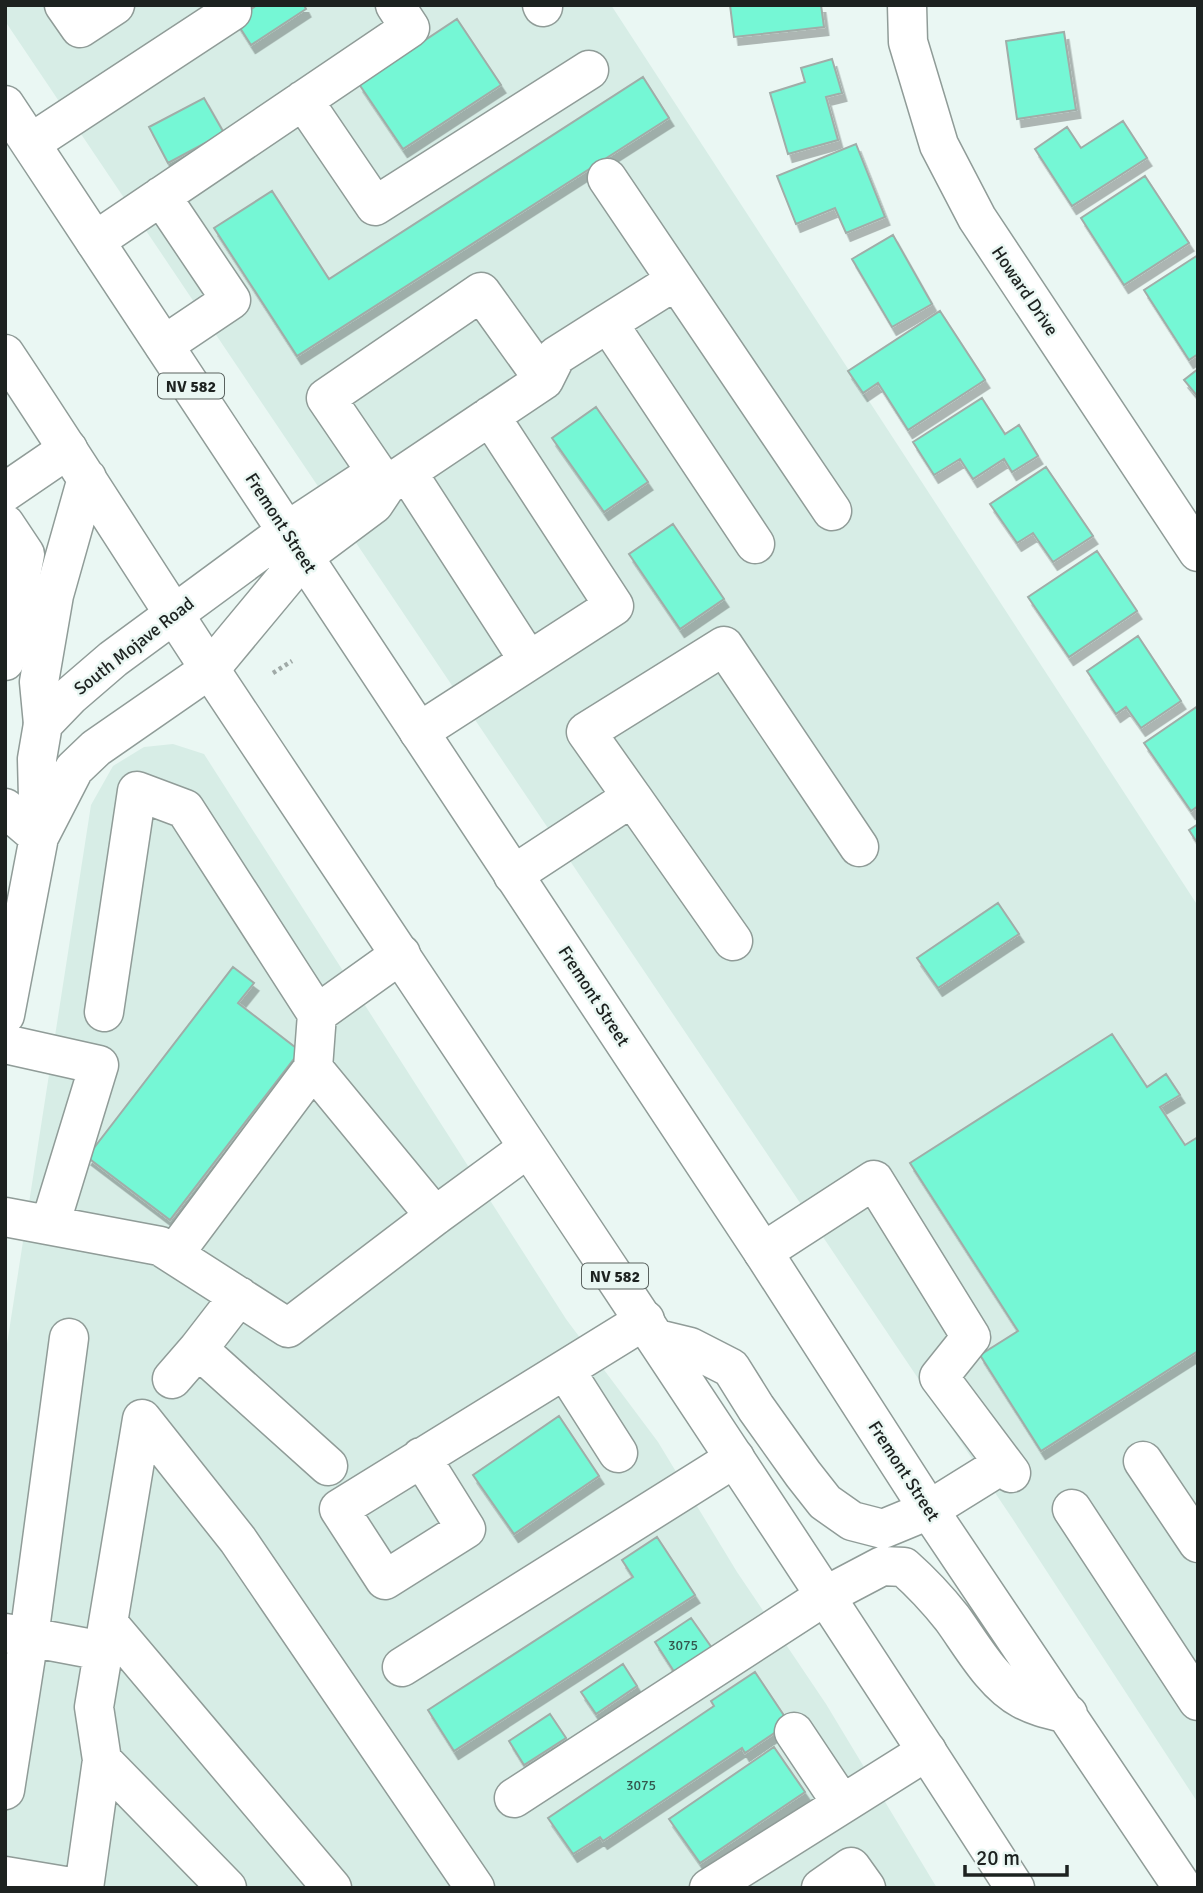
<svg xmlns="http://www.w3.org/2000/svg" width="1203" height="1893" font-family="Signika,sans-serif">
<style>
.built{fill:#d7ede6}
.building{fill:#75f7d5;stroke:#a0ada8;stroke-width:2;filter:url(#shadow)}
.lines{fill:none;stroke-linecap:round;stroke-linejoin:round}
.minor-casing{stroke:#909c98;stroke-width:41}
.major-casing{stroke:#909c98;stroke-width:41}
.path{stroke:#a0aaa7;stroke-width:4.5;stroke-dasharray:3.5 3.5;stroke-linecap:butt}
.minor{stroke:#fff;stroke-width:38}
.major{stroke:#fff;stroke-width:38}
.labels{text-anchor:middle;stroke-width:5;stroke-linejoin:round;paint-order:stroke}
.number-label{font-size:14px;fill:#33574d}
.shield{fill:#eaf7f3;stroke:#5a625f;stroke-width:2}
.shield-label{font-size:16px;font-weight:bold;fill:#1d2220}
.street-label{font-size:18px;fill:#1d2220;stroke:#eaf7f3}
</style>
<defs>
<filter id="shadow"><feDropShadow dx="4.5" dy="8" stdDeviation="0" flood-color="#0004"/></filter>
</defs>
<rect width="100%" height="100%" fill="#eaf7f3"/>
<!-- built -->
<path class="built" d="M5,5H611L1198,906V1803L1012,1518L5,21Z
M173,744L204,754L566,1319L658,1442L737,1572L826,1704L937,1888H5V1357L91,805L113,766L144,747Z"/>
<!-- building -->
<path class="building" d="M257,5H304L306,9L251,45L235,20Z
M730,5H821L824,27L734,37Z
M457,19L501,85L403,149L359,84Z
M1064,32L1076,110L1017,119L1006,41Z
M832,59L842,93L826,97L838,140L788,154L770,93L805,82L801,68Z
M643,77L669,118L297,356L214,228L272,191L329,279Z
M204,98L224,133L168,163L149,127Z
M1123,121L1147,158L1072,206L1035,149L1067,127L1081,148Z
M856,144L885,217L846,233L835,208L796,224L777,176Z
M1145,176L1189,243L1124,285L1081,218Z
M893,235L932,304L892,327L852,259Z
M1198,255V354L1189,360L1144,290Z
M940,311L985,380L908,430L878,383L863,393L848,371Z
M1198,369V397L1184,380Z
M982,398L1005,434L1019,425L1038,456L1012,472L1004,459L973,479L960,459L934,475L913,442Z
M596,407L648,482L604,512L552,438Z
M1046,467L1093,536L1053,562L1033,533L1017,543L990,504Z
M673,524L724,599L680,629L629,554Z
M1097,551L1137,611L1069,657L1028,597Z
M1138,636L1181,701L1141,728L1126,707L1116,714L1087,671Z
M1198,706V806L1191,811L1144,743Z
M1198,824V844L1189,830Z
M998,903L1019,934L938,988L917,958Z
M233,967L254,983L238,1003L300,1051L170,1220L87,1157Z
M1112,1034L1147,1087L1166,1074L1180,1095L1160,1107L1185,1145L1198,1137V1351L1041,1451L980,1355L1018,1331L910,1163Z
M559,1416L599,1476L514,1534L473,1475Z
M657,1537L695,1595L454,1751L428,1710L633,1577L622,1560Z
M691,1618L712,1648L675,1673L655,1642Z
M623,1664L637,1686L596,1714L581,1692Z
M755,1672L789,1723L745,1753L742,1748L603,1841L600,1837L573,1854L548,1818L714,1706L711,1701Z
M550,1714L566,1738L524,1765L509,1741Z
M774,1747L805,1792L700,1863L669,1819Z"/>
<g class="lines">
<defs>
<path id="minor" d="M64,5L80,28L115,5
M542,5L543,7
M907,5L908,42L939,145L977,218L1198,552
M303,100L375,206L589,70
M31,143L232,11L229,5
M607,178L832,511
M161,196L231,300L164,345
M95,241L410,28L395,5
M608,323L675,281
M407,472L529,661L614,606L490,416
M386,486L326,398L481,292L544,380
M5,492L68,449
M5,524L25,554L5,661
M419,732L529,661
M632,797L586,732L724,646L859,847
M5,808L39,837
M39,837L74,769L96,748L210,669L303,557L374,504L386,486L544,380L556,356L608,323L755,544
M513,875L632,797L733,941
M104,1012L137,791L185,809L317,1014L401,954
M5,1015L39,837L37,759L43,724L70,696L113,659L287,531L360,483L386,486
M5,1044L99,1065L50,1225
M313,1068L435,1216
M5,1217L160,1246L288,1328L435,1216L528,1148
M763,1252L874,1180L971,1337L939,1377L1011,1473
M174,1254L313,1068L317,1014
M69,1338L29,1637L103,1651
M198,1349L328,1466
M565,1370L618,1453
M172,1379L198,1349L239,1296
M421,1457L466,1529L385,1580L339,1509C441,1445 543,1384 645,1320
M1143,1461L1198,1543
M1072,1509L1198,1701
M929,1510L1003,1464
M108,1623L332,1888
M5,1633L29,1637L5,1790
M402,1667L735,1458
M794,1732L842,1804
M102,1760L227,1888
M514,1798L825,1596
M5,1876L77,1888
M84,1888L102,1760L94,1707L142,1419L238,1540L475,1888
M709,1888L927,1751
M821,1888L851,1867L866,1888"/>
<path id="major" d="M5,105L763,1252L929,1510L1183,1888
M5,354C75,459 142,566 211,671C480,1076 752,1479 1015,1888
M43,724L39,682L54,595L87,478
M657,1339L690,1347L731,1368L756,1408L803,1474L825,1502L852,1521L883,1529L929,1510
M825,1596L882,1566L904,1567C922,1583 937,1599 952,1618C971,1644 993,1684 1022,1699C1036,1707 1052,1710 1068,1714"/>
</defs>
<!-- minor casing -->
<use href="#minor" class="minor-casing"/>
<!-- major casing -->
<use href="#major" class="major-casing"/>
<!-- path -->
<path class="path" d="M273,673L292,661"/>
<!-- minor -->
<use href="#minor" class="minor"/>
<!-- major -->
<use href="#major" class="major"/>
</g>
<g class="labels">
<!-- number labels -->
<g class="number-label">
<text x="683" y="1650">3075</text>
<text x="641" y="1790">3075</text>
</g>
<!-- shield labels -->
<g class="shield">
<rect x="158" y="373.5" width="66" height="25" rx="5"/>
<rect x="582" y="1263.5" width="66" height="25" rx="5"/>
</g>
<g class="shield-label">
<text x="191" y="392">NV 582</text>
<text x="615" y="1282">NV 582</text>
</g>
<!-- street labels -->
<g class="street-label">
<text transform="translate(1025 291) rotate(56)" y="6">Howard Drive</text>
<text transform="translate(281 523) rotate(57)" y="6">Fremont Street</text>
<text transform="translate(134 646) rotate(-38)" y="6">South Mojave Road</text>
<text transform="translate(594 996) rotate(57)" y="6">Fremont Street</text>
<text transform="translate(904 1471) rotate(57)" y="6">Fremont Street</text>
</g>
</g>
<!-- border -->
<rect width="1203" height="1893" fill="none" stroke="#1d2220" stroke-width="14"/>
<!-- scale -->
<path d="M965 1865v10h102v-10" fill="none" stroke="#1d2220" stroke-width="3.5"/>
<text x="976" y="1865" font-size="21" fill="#1d2220" stroke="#eaf7f3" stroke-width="5" paint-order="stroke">20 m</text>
</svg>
